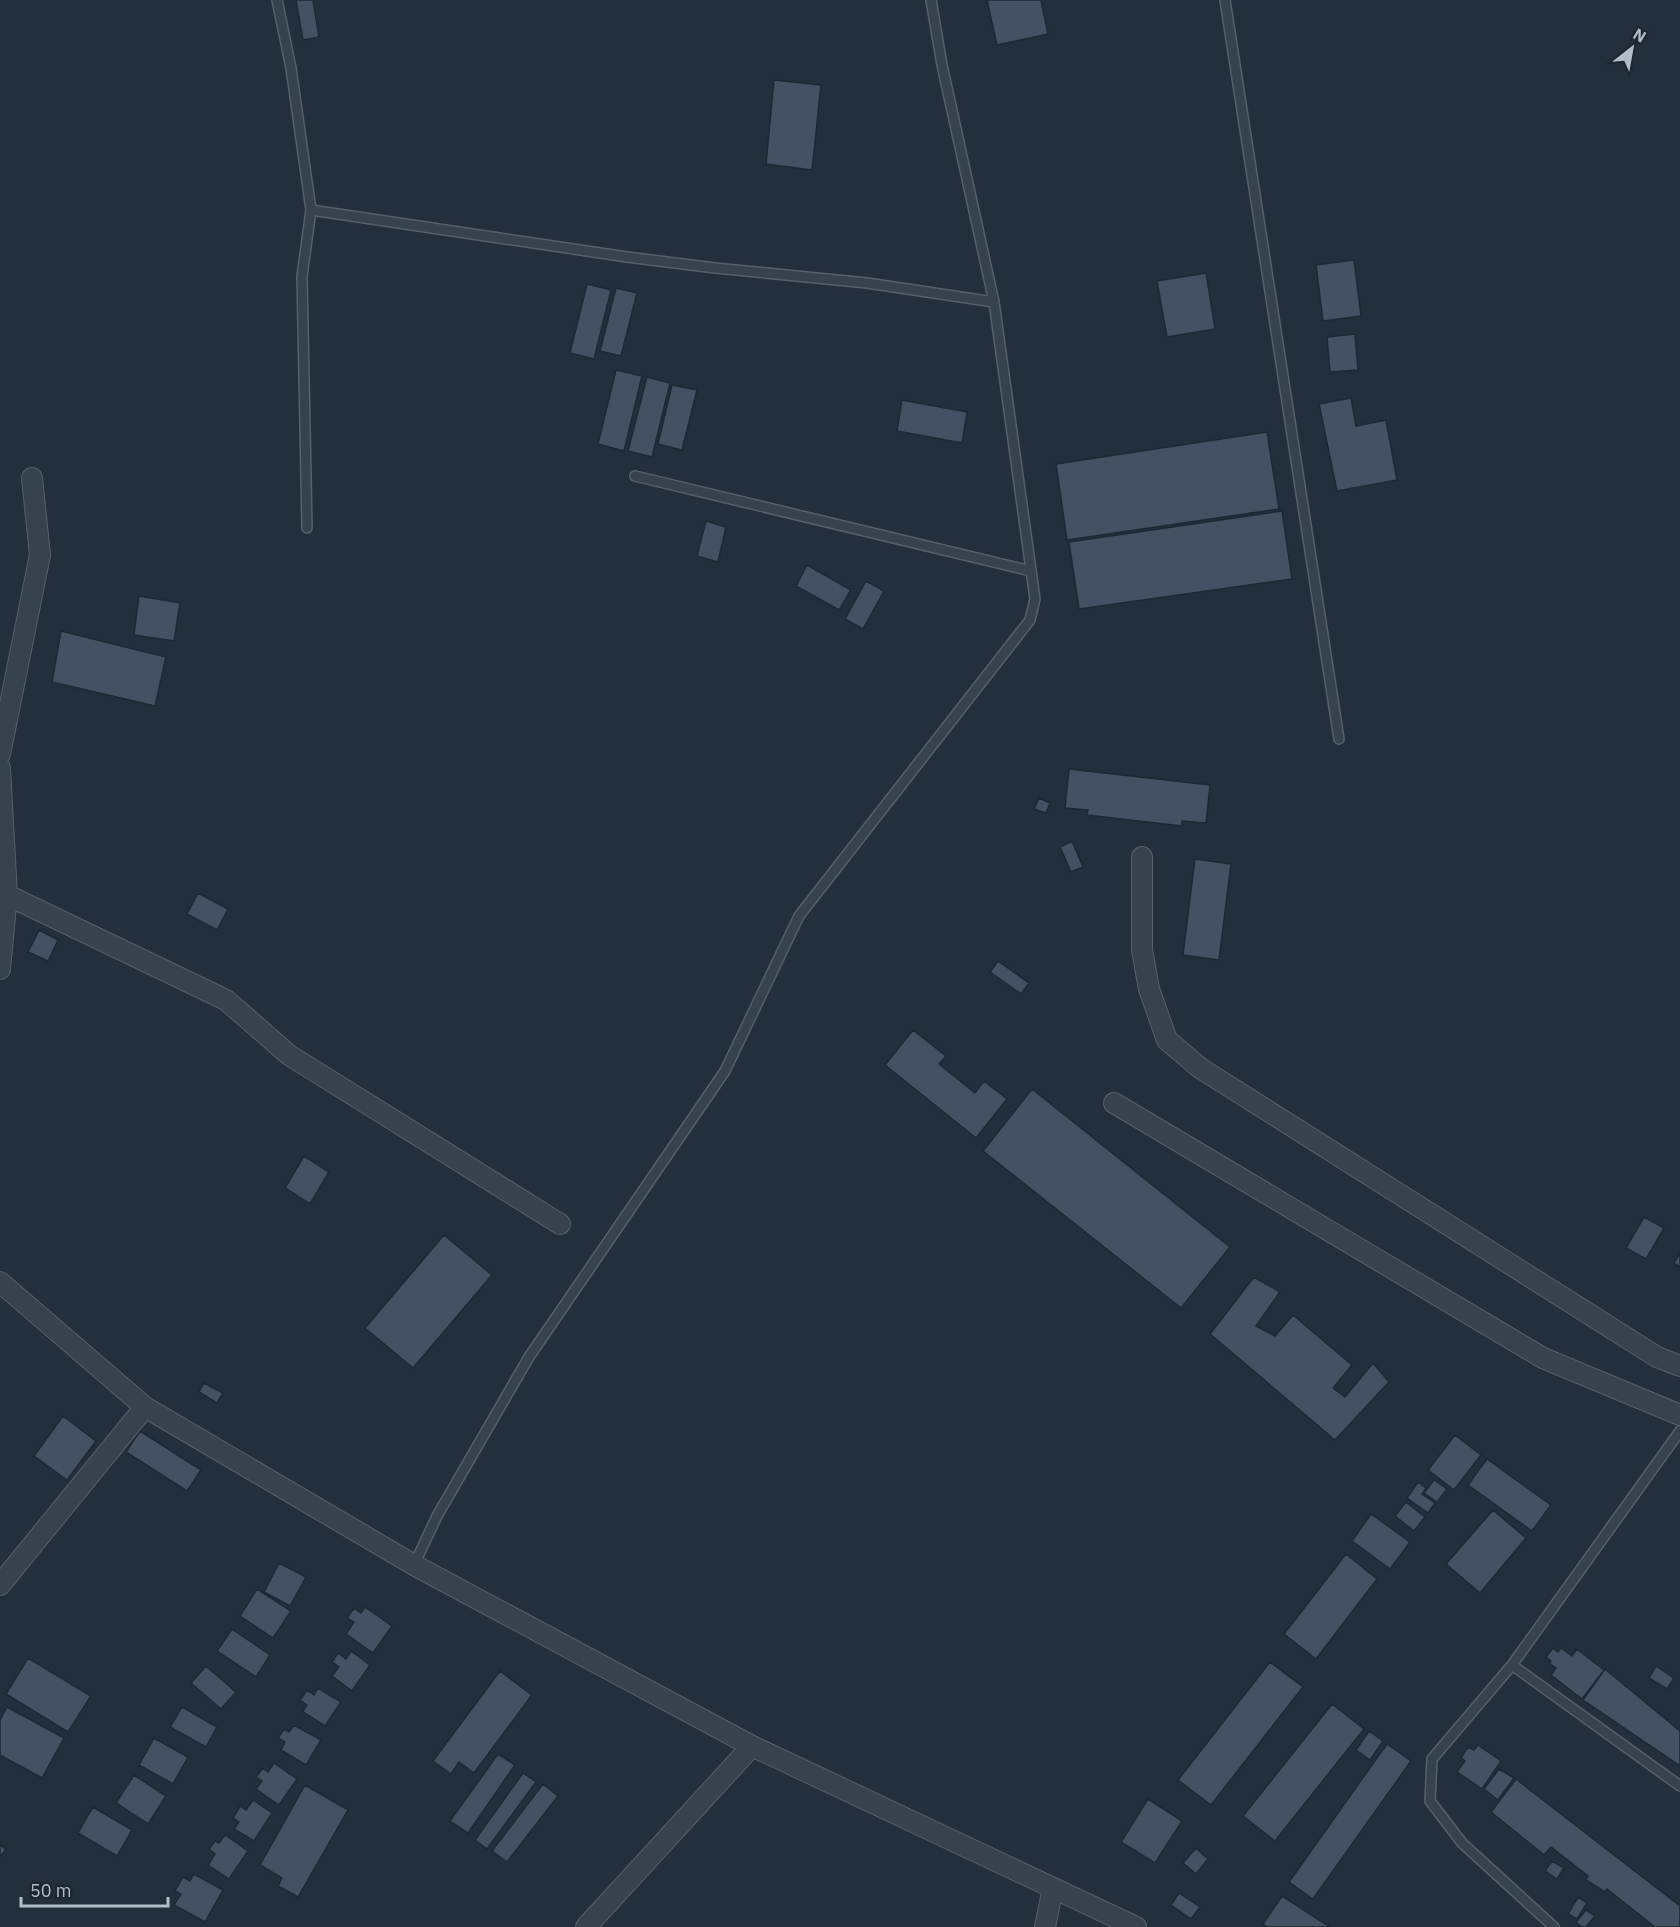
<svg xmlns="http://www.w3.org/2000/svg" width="1680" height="1927" font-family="'IBM Plex Sans',sans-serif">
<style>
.building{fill:#455162;stroke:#1f2835;stroke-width:1.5}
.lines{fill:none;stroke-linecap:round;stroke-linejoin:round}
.service-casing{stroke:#565f6c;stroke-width:12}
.minor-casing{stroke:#565f6c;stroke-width:22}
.service{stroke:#38414e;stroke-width:9}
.minor{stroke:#38414e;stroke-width:20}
</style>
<rect width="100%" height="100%" fill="#242f3e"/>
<!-- building -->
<path class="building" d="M296,0H313L319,37L303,40Z
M987,0H1041L1048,34L997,45Z
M774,80L821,85L812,170L766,164Z
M1354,260L1361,316L1323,321L1316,265Z
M1206,273L1215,329L1167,337L1157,281Z
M587,284L611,290L594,359L570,353Z
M616,288L637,293L621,356L600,351Z
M1355,334L1358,370L1330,372L1327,337Z
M616,370L642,376L624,451L598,444Z
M647,377L670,383L652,457L628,451Z
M672,385L697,390L682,450L658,444Z
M1351,398L1356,426L1386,420L1397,480L1337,491L1319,404Z
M902,400L967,412L962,443L897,431Z
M1267,432L1279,509L1067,540L1056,464Z
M1282,511L1292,579L1079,609L1069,542Z
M706,521L726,527L718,562L697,556Z
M807,565L851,590L839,610L796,586Z
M866,581L884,591L863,629L845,619Z
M139,596L180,603L174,641L134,635Z
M61,631L166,657L155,706L52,682Z
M1069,769L1210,785L1206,823L1182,821V826L1087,815L1088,810L1065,808Z
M1039,798L1050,803L1046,813L1034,809Z
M1072,841L1083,867L1071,872L1060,847Z
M1195,859L1231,864L1219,960L1183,955Z
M198,893L228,909L217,930L187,914Z
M39,930L58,940L48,961L28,952Z
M998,961L1029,983L1021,994L990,972Z
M913,1030L946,1056L939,1064L975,1093L984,1081L1007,1099L976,1138L885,1065Z
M1032,1089L1230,1247L1181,1308L983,1151Z
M304,1156L329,1172L310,1204L285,1188Z
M1644,1217L1664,1228L1646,1259L1626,1248Z
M444,1235L492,1275L413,1368L365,1328Z
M1680,1253V1267L1674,1263Z
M1254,1277L1280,1292L1256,1326L1275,1336L1293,1315L1352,1365L1333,1388L1345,1397L1373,1363L1389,1382L1335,1440L1210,1334Z
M204,1383L223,1393L217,1403L199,1392Z
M63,1416L96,1441L67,1480L34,1456Z
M140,1431L201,1470L187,1491L126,1452Z
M1455,1435L1481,1455L1454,1490L1428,1470Z
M1487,1459L1551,1505L1532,1531L1468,1485Z
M1434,1480L1447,1489L1437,1502L1424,1493Z
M1418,1482L1426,1488L1422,1494L1435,1503L1428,1513L1407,1498Z
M1406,1502L1425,1517L1414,1531L1395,1516Z
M1493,1510L1526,1538L1480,1593L1446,1564Z
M1371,1514L1410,1542L1390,1569L1352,1541Z
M1346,1554L1377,1579L1316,1659L1284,1634Z
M279,1563L306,1577L290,1606L264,1592Z
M257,1589L291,1611L273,1638L240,1616Z
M365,1607L392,1626L373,1653L346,1634L354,1622L347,1618L354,1608L361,1613Z
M232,1629L270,1655L256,1677L217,1651Z
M1553,1648L1558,1652L1561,1648L1572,1656L1577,1649L1604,1670L1582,1699L1551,1675L1556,1668L1549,1663L1551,1661L1546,1657Z
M351,1651L370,1665L352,1691L332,1676L339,1667L332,1662L338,1653L346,1659Z
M28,1658L91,1696L68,1732L6,1694Z
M1270,1662L1303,1687L1211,1805L1178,1780Z
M206,1666L236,1692L221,1709L191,1683Z
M1656,1666L1674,1678L1667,1689L1649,1678Z
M1605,1669L1680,1731V1766L1583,1700Z
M500,1671L532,1695L474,1773L459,1762L451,1774L433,1761Z
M318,1688L341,1702L325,1726L303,1712L307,1705L300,1700L307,1690L314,1695Z
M1332,1704L1364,1729L1275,1841L1243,1816Z
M7,1707L64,1738L42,1778L0,1755V1720Z
M182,1707L217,1727L206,1747L170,1727Z
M294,1725L321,1740L306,1765L281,1750L285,1742L278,1738L284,1729L289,1732Z
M1369,1731L1383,1741L1370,1760L1356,1750Z
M154,1738L188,1757L173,1784L139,1765Z
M1387,1744L1411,1761L1313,1899L1289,1882Z
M1478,1745L1501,1761L1482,1789L1457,1772L1465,1761L1461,1758L1468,1747L1474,1750Z
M498,1754L515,1765L468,1833L450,1821Z
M274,1763L297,1779L279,1805L256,1789L262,1781L256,1777L263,1768L268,1772Z
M1499,1769L1514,1778L1498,1800L1484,1789Z
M523,1773L536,1782L487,1849L475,1840Z
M134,1775L166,1796L148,1824L116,1803Z
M1516,1779L1680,1906V1927H1655L1607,1889L1605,1892L1586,1880L1588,1876L1551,1847L1544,1855L1491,1812Z
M543,1784L558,1796L507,1862L492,1851Z
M305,1785L348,1810L298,1897L278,1886L282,1878L260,1865Z
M1148,1799L1182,1821L1155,1863L1121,1842Z
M253,1800L272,1813L254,1841L234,1829L239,1822L233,1818L240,1806L246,1810Z
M93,1807L132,1830L117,1856L78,1833Z
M225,1835L248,1851L229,1879L208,1865L215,1854L209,1849L215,1841L219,1843Z
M0,1845L6,1849L0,1857Z
M1196,1848L1208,1859L1196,1874L1183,1863Z
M1552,1861L1564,1868L1557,1879L1545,1871Z
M194,1874L223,1890L205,1922L174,1905L181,1894L175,1891L183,1877L190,1881Z
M1179,1893L1200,1907L1191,1919L1171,1905Z
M1282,1896L1330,1927H1267L1263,1924Z
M1578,1897L1587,1903L1577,1919L1568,1914Z
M1586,1910L1595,1916L1586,1927H1582L1576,1922Z"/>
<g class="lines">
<defs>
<path id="service" d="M277,0L291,68L311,210L302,276L307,528
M1225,0L1339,739
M311,210L627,257L715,268L867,283L994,302
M635,476L1031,571
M414,1565L437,1516L529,1357L725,1071L799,916L1030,620L1035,599L994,302L942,65L931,0
M1512,1665L1680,1786
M1554,1927L1462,1843L1430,1801L1432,1759L1512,1665L1680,1431"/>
<path id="minor" d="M0,754L40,555L32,478
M0,768L7,895L0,969
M1142,857V950L1149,989L1167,1040L1200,1068L1657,1357L1680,1366
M7,895L226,1000L289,1055L560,1224
M1114,1103L1543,1358L1680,1415
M0,1282L145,1407L414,1565L752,1746L1136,1927
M0,1585L145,1407
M586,1927L752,1746
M1045,1927L1053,1888"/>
</defs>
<!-- service casing -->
<use href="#service" class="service-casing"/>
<!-- minor casing -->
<use href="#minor" class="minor-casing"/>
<!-- service -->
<use href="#service" class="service"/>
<!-- minor -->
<use href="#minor" class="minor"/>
</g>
<!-- north arrow -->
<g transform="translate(1632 48) rotate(31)" stroke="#1d2633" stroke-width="4.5" paint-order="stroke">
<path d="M0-4.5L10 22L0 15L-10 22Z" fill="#b4bcc9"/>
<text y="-9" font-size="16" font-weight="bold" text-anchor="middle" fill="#b4bcc9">N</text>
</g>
<!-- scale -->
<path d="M21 1897v9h147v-9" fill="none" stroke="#b4bcc9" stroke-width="3"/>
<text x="30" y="1897" font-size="18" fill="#b4bcc9" stroke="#1d2633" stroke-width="4.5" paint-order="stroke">50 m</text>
</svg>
